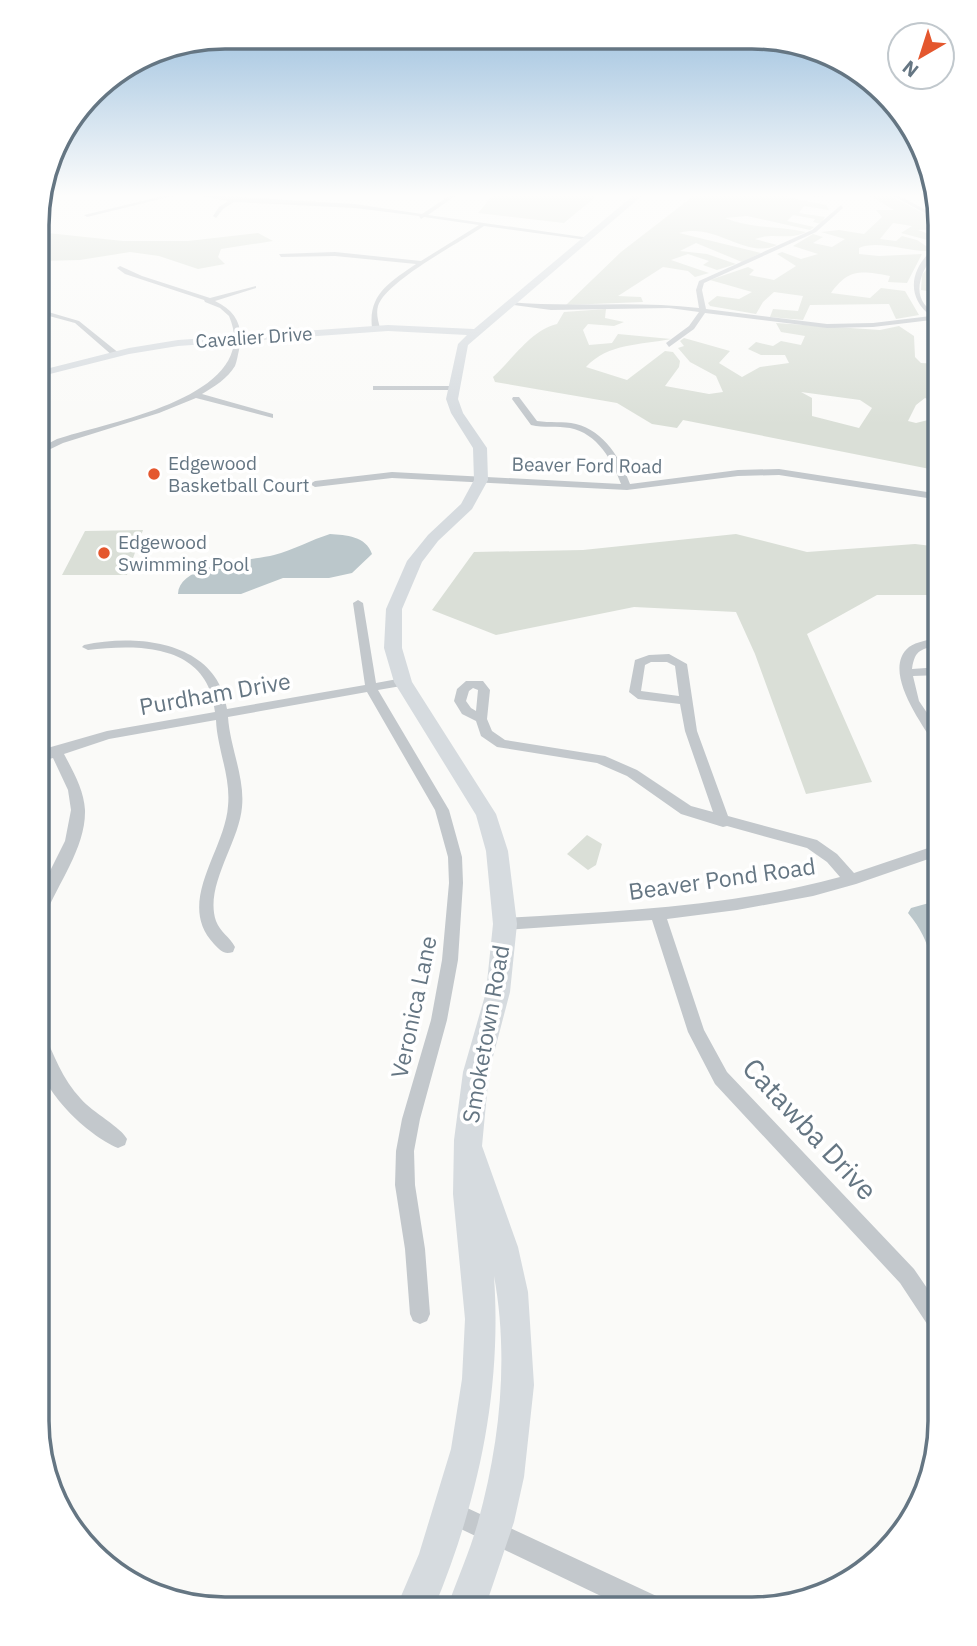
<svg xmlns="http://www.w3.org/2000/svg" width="977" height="1646" font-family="'IBM Plex Sans',sans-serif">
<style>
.green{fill:#dadfd7;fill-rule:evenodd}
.water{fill:#bbc7cb}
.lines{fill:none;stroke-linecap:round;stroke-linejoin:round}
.street{fill:#c3c8cc;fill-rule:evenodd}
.secondary{fill:#d6dbdf;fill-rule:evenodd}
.poi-dot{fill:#e4572e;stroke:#fff;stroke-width:2.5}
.labels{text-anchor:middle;stroke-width:7;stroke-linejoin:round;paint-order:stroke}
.far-street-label{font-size:19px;fill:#657683;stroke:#fff}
.far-poi-label{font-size:19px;fill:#657683;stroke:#fff;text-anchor:start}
.street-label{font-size:23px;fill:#657683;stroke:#fff}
.near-street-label{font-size:28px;fill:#657683;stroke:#fff}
.rim{fill:none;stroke:#657683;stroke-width:3.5}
</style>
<rect width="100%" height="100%" fill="#fafaf8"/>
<!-- green -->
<path class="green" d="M494,194H599L564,223L478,213Z
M696,194H824L825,198L797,194L787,197L826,205L829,210L804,206L799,213L825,217L821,224L813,222L815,219L793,215L787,221L814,227L810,230L747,216L725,218C752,229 778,226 806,232C788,241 774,232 755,239L777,245C746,260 716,222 679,233L761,253L742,262L696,243L680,251L707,254L736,264L717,270L703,265L709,261L688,254L671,260L709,273L695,277L688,271L663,267L618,296L641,297L643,302L566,305L621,252Z
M867,194H887L940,222V229L918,230L940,238L935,242L901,233L912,226L893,223L880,239L896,241L902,236L917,240L929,248L926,251C905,251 877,240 859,248V254L879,256L922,254L907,283L888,282L890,276C861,271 849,268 831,293L870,298L881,288L905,291L919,315L896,319L889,304L810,305L803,320L770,317L773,309L798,311L803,296L774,292L763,302L756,314L710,306L708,303L717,296L739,299L752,292L710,280L748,267L754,270L749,275L774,280L796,266L777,254L782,252L801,259L818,254L793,246L813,234L823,237L813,243L832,247L845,239L821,232L839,230L864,234L882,217L876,210H894Z
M38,232L123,241H188L258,233L273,241L221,249L218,257L225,264L198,269L159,256L130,252L80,260L41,261L38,260Z
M940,252V293L921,290L922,275Z
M606,309L605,318L624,322L614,326L588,324L583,330L589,345L612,343L618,334L671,339C641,345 608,343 586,367L627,380L665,351L673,352L680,361L679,367L665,386L709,394L723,392L716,376L690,362L678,348L684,346L680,341L684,338L730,351L719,363L742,377L760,367L789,363L785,355H761L748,349L756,342L773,346L781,341L801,345L805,336L781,332L776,323L880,330L899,326L914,336L915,357L921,363L940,364V404L925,398L916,405L908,421L916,423L940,417V471L683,420L677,428L652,424L617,403L495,382L493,377C512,360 531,330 557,324L564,312ZM801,392L860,400L872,408L859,428L812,416V398Z
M143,530L127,575H62L85,531Z
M736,534L807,552L915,544L940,547V595H877L807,634L872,782L806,794L755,654L736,612L634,607L496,635L432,610L474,552L583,550Z
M587,835L602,844L596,865L588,870L567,854Z"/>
<!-- water -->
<path class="water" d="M330,534C346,535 366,536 372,554L352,573L329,578H283L241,594H178C179,563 251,561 274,555C293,550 311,540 330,534Z
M940,895V1003C931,967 934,944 908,913L911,908L929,903L931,896Z"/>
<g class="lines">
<!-- street -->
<path class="street" d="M171,194H181L87,217L84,215Z
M190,194L355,204L422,214L452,194H458L428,215L590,238L587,240L484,226C461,242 386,281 378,306C376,313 378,321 380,328L376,330L372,328C368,294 390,282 416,264L335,256L281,257L279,254L335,252L421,261L479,225L424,217L421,219L419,216L355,208L234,202L223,209L216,218L213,216L219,207L228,201Z
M890,194H896L939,217V221Z
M841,205L843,208L816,232L704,283L702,290L706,309L827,324L873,323L931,316C902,294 913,262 940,244V249C920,268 906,302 940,315V319L873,327L827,328L705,313L694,329L669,347L666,343L689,326L699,312L669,308L551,310L506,304L509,302C572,308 636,300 699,308L696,290L699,281L812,230Z
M120,266L142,276L210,298L256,286V288L215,301C236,311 244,326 239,350C238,354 237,361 235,366C228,378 214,387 202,394L273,414V418L196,398L159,413L63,443L38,455V449L57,439C107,422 264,397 229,316L220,308L205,302L204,300L125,274L117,268Z
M38,309L79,321L120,354L113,356L75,323L38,313Z
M376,386H453L457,388L453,390H373V386Z
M513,397H519L537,421C550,423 563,421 576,424C604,431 621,459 630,484L738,470L779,469L940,494V500L779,475L738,476L627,490L392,478L315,487L310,484L315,481L392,472L621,484C613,461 597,433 570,428C557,426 544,428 531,425L512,399Z
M358,600L363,603L376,683L403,678L409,682L407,685L378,690L449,810L462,857L463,883L458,960L447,1020L420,1119L414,1151L415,1185L425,1249L430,1314L427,1321L420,1324L413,1321L410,1314L405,1249L395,1185L396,1151L402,1119L431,1020L442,960L449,883L448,857L435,810L367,692L228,717C230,747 245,778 242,807C239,843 204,886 216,921C220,932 230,937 235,947L233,952C224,955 221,951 214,944C175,903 225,851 228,806C231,777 217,748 216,720L109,739L64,754C73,771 84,790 85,810C86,847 58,883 45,916L42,920L37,922V897L65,841L71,810L68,790L53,758L38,762V753L51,747L107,731L215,712C208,644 140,644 88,650L82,647L84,645C139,633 218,642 227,709L365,685L353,603Z
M940,637V644C922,650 915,648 912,669L940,667V675L913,676L919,701L940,732V746L935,745C922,724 881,670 909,647C916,642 931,639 940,637Z
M669,654L687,664L697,731L728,816L817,840L837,854L854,873L940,844V855L856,884L813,896L737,910L667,919L704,1030L727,1072L914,1269L940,1307V1336L933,1333L900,1283L715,1084L688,1032L652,920L505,930L500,928L497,924L500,920L505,918C617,911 731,907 840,877L827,862L807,848L727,826L723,827L681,814L627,776L597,763L497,747L481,736L476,721L462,714L454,701L457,689L466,681H483L490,690L487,719L492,731L505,740L605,756L637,770L691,806L713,812L685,731L680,704L638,699L629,692L635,660L649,655ZM651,662H667L675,666L679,696L641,691L645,665ZM473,688L478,690L476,711L471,708L466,701L469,691Z
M37,1029L43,1031C54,1055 62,1079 81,1099C92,1112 122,1128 127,1139L125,1145L118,1148C87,1135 41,1091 37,1056C36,1047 37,1037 37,1029Z
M450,1500L665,1600L669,1609H628L442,1520L438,1512L442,1504Z"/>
<!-- secondary -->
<path class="secondary" d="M635,194H644L468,345L458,399L463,413L487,448L488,480L472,509L438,541L422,562L402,609V648L412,682L496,814L508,851L517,924L510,992L489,1072L482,1146L518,1247L528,1292L534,1385L524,1477L514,1522L485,1608H447C457,1580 470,1551 478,1522C500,1443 509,1357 494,1276C502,1392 478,1502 434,1608H396L419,1554L451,1449L462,1379L465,1319L453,1194L454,1140L463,1072L486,992L493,924L486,851L476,815L394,682L384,648L386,609L407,561L428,535L461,504L474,480L473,448L451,413L446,399L458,344L467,335L388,331L178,346L129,354L38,377V371L129,348L178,340L388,325L474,329Z"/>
</g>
<!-- sky -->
<linearGradient id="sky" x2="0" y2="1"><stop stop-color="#96bcdc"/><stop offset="0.46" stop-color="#fdfdfc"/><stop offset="1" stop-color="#fdfdfc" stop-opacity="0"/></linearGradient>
<rect width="977" height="425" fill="url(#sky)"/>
<!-- markers -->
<g class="poi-dot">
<circle cx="154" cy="474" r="7"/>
<circle cx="104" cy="553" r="7"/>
</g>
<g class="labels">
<!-- far-street labels -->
<g class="far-street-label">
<text transform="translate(254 337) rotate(-4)" y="7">Cavalier Drive</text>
<text transform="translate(587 465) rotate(1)" y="7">Beaver Ford Road</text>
</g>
<!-- far-poi labels -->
<g class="far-poi-label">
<text x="168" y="470">Edgewood<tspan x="168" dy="22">Basketball Court</tspan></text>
<text x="118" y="549">Edgewood<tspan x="118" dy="22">Swimming Pool</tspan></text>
</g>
<!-- street labels -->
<g class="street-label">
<text transform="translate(215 694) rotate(-10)" y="8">Purdham Drive</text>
<text transform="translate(722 879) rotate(-8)" y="8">Beaver Pond Road</text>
<text transform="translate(414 1007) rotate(-78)" y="8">Veronica Lane</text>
<text transform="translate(486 1034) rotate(-80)" y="8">Smoketown Road</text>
</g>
<!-- near-street labels -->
<g class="near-street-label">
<text transform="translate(810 1129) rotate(47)" y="10">Catawba Drive</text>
</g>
</g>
<!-- crop -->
<path d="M0 0H977V1646H0ZM225 49H752A176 176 0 0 1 928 225V1421A176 176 0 0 1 752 1597H225A176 176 0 0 1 49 1421V225A176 176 0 0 1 225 49Z" fill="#fff" fill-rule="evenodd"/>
<path class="rim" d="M225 49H752A176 176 0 0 1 928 225V1421A176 176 0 0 1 752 1597H225A176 176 0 0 1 49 1421V225A176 176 0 0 1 225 49Z"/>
<!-- north arrow -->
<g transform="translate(921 56) rotate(219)"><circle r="33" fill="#ffffff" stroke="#c1c8cd" stroke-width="2"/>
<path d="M0-5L12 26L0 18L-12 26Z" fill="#e4572e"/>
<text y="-10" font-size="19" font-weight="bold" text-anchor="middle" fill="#657683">N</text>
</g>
</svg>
